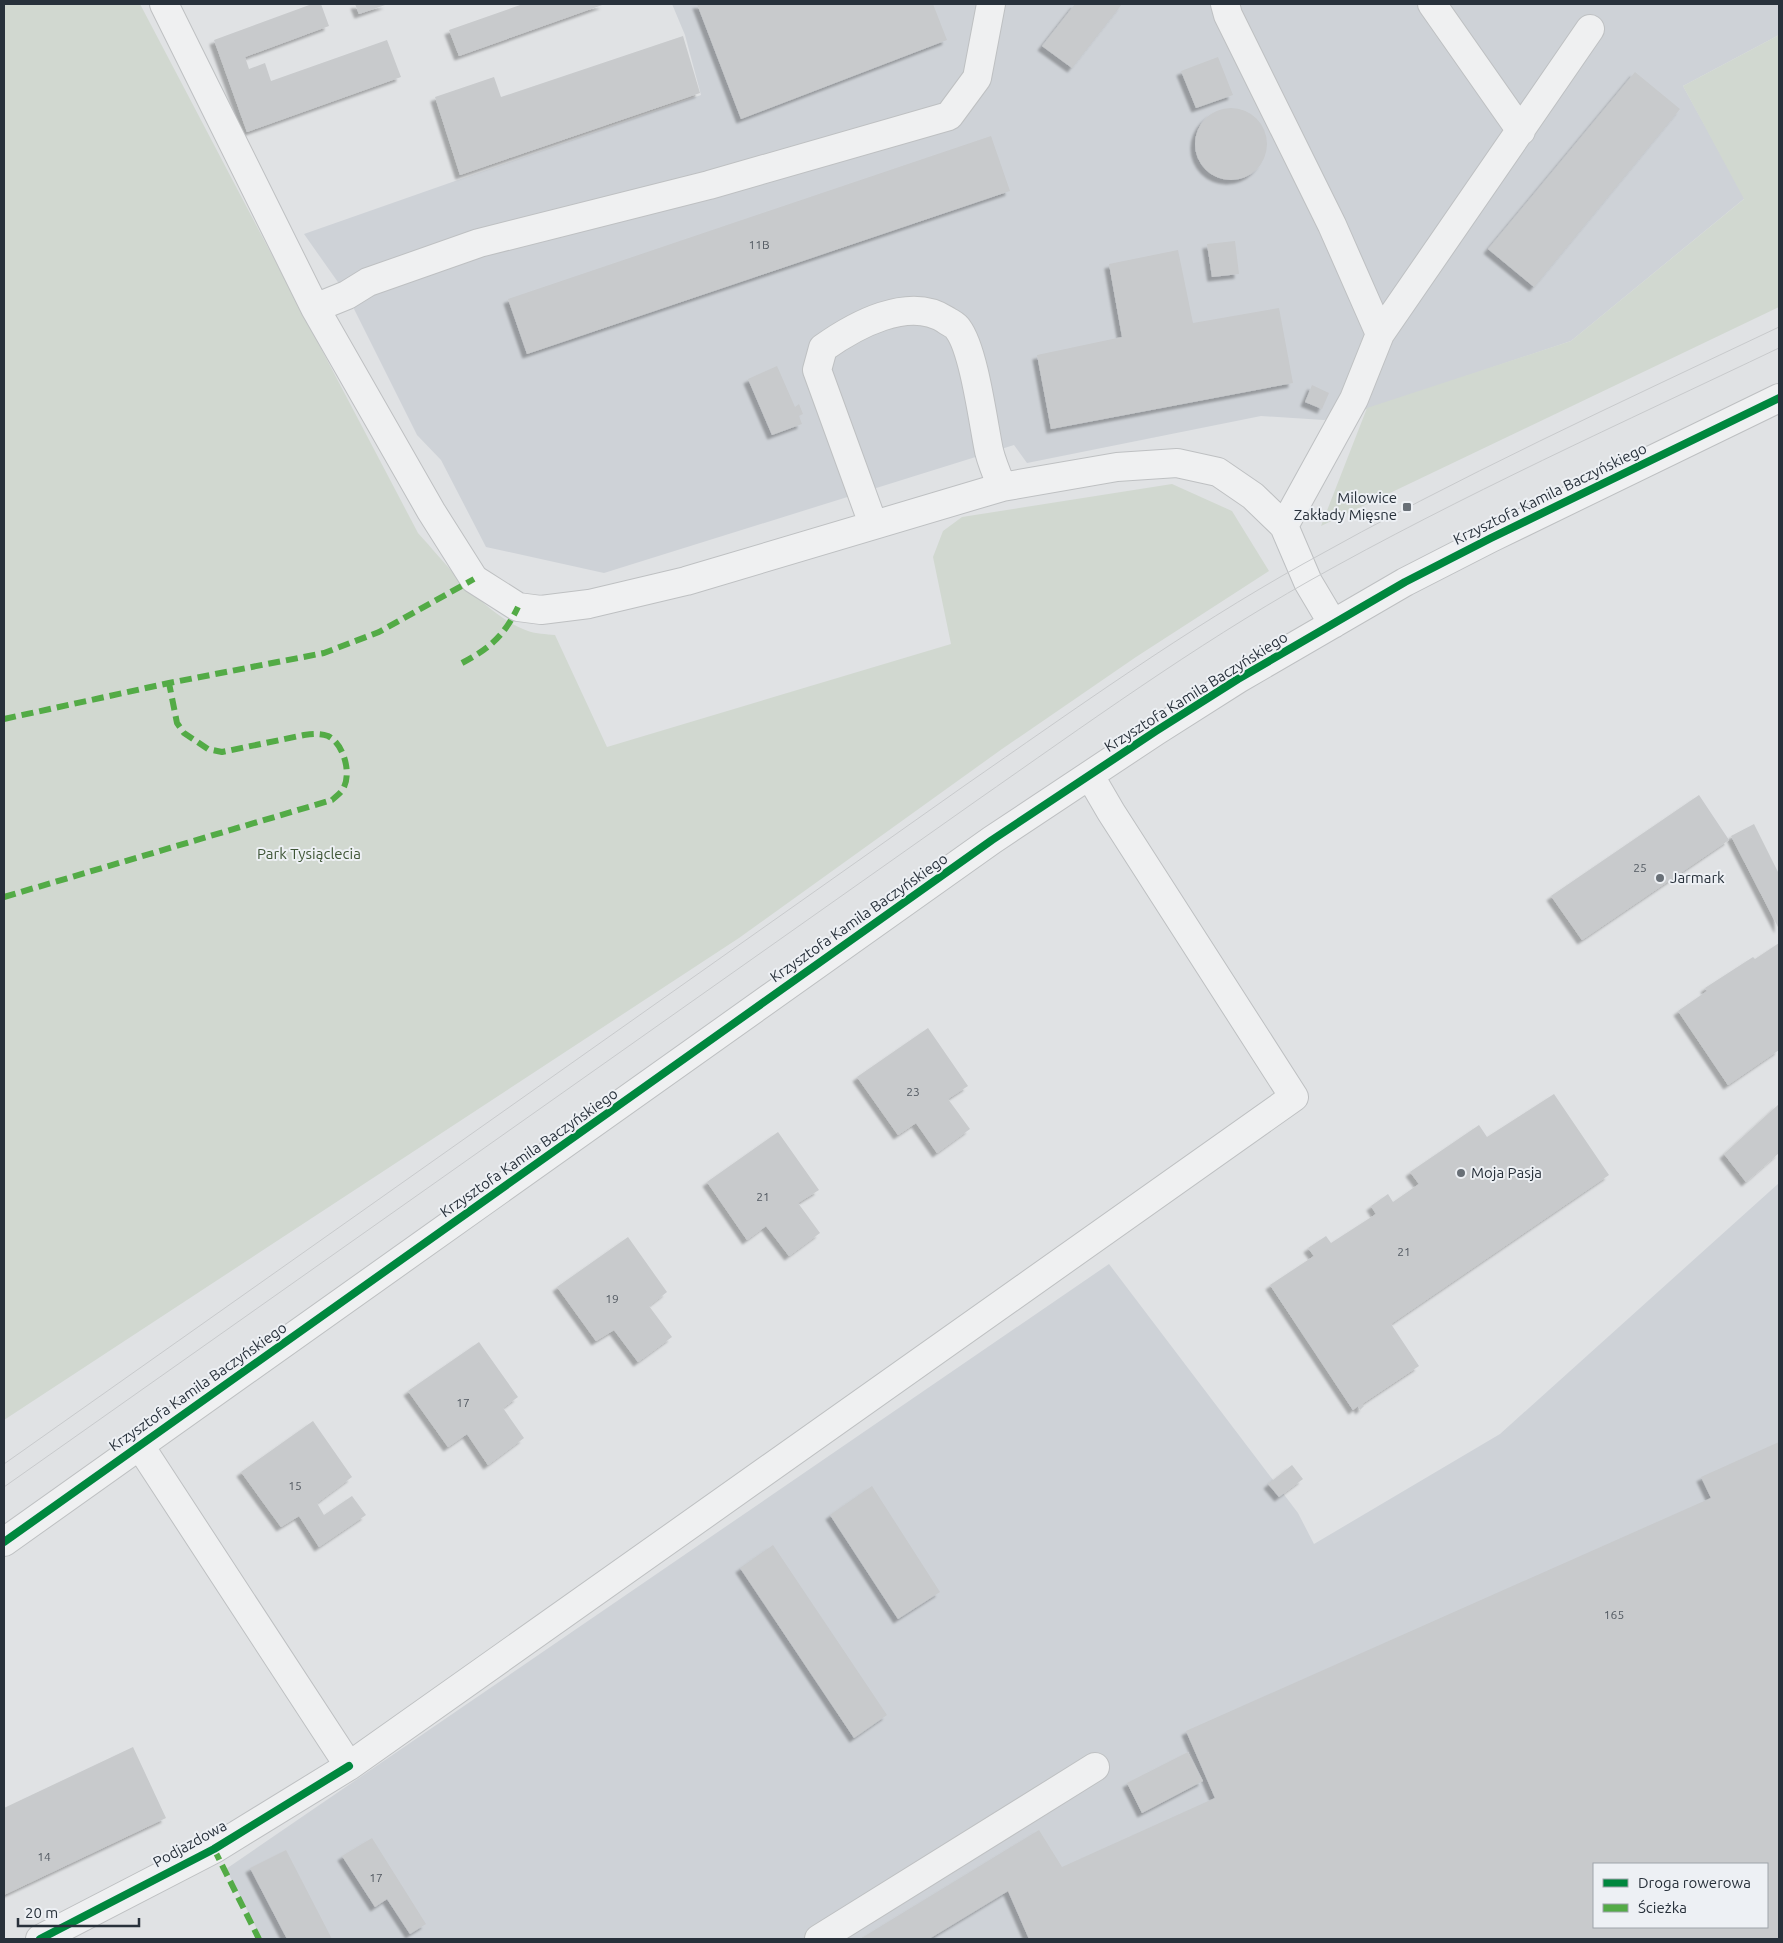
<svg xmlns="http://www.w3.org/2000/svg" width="1783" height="1943" font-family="Ubuntu,sans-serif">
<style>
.built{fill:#ced2d7;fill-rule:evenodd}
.green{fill:#d1d8d0}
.building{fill:#c8cacc;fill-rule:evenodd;filter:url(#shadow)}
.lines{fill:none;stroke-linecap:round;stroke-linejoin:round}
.minor-casing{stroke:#bec0c2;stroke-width:30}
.minor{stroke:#eff0f1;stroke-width:28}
.tram{stroke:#c8cacc;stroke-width:1}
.quiet{stroke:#53ab46;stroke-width:6;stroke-dasharray:12 6;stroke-linecap:butt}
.cycleway-casing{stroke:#edf0f4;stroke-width:11}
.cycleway{stroke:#00873e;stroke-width:8}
.poi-dot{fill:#686f76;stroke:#edf0f4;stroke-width:2}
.labels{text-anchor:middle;stroke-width:4;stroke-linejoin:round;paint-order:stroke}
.number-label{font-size:12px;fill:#515860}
.street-label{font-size:15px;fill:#28313b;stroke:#edf0f4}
.poi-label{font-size:15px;fill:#28313b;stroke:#edf0f4;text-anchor:start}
.park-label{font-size:15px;fill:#3f5637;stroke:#edf0f4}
</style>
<defs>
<filter id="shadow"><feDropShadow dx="-4.5" dy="4.5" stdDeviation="1" flood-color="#0004"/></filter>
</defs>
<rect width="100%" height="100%" fill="#e0e2e4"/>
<!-- built -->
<path class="built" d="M672,4H1779V35L1683,86L1745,198L1571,341L1371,408L1324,420L1261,416L1027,463L1014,445L604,573L486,547L441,460L417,435L347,295L304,234L701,95L685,35Z
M1779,1183V1939H262L226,1869L1109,1264L1298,1513L1314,1544L1500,1434ZM1594,1864H1767V1927H1594Z"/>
<!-- green -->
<path class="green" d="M4,4H140L418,533C448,566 486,616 528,631C536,634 546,634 555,635L607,747L951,644L933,557L943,531L962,517L1172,484L1232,511L1269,571L1136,657L1002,749L739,938L4,1420Z
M1779,35V307L1321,526L1367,408L1571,341L1744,199L1683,86Z"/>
<!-- building -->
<path class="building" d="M312,4H321L329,26L245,57L249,69L265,63L271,81L387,40L401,77L247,132L214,40Z
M355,4H388L359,14Z
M523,4H605L459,56L449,30Z
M697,4H933L947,40L741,119Z
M1075,4H1122L1072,68L1042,46Z
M683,36L700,93L460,175L435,97L494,77L501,97Z
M1218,57L1233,95L1196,108L1181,71Z
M1635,72L1680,109L1534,287L1488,249Z
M1195 144a36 36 0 1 1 72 0a36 36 0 1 1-72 0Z
M991,136L1010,191L527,354L508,299Z
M1235,241L1239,274L1212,277L1207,244Z
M1178,250L1193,323L1279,308L1293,383L1051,429L1037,355L1122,337L1109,264Z
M777,366L795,407L799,404L803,414L799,416L802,424L772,435L748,379Z
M1312,385L1329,393L1322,409L1305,402Z
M1699,795L1729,840L1582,940L1551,896Z
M1754,824L1779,874V929L1731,836Z
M1779,943V1050L1728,1085L1678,1011L1707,991L1705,988L1753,957L1755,959Z
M928,1028L968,1086L948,1099L970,1129L937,1153L916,1123L898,1135L857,1077Z
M1554,1094L1609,1175L1391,1324L1419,1366L1362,1404L1364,1406L1360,1410L1358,1406L1353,1410L1270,1285L1314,1256L1308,1248L1326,1236L1331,1243L1376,1214L1371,1206L1388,1194L1393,1202L1419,1184L1410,1172L1479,1125L1487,1137Z
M1779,1104V1153L1746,1182L1724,1154Z
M778,1132L819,1190L798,1203L820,1233L789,1256L766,1226L747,1240L707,1182Z
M628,1237L667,1292L649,1306L672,1337L638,1362L614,1330L596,1341L557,1287Z
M479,1342L518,1397L503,1408L524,1438L488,1465L467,1434L448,1447L408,1391Z
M313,1421L352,1477L317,1503L324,1515L352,1496L366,1515L319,1547L299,1516L281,1527L241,1472Z
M1779,1442V1939H1029L1008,1891L929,1939H860L1039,1830L1062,1867L1215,1798L1186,1731L1711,1498L1701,1477ZM1594,1864H1767V1927H1594Z
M1292,1465L1303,1479L1279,1497L1268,1484Z
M872,1486L940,1592L898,1619L830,1515Z
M773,1545L887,1715L854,1738L740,1568Z
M133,1747L166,1818L4,1895V1808Z
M1188,1752L1203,1781L1142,1813L1127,1783Z
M372,1838L426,1924L410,1934L387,1899L375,1907L342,1856Z
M286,1850L332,1939H287L250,1868Z"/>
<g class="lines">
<defs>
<path id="minor" d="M164,4L315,308L431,511L474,579L518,607L541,610L589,604L686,581L1002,487L1117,467L1177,463L1218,472L1253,496L1284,526L1308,582L1333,624
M1225,4L1228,15L1332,225L1380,334
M1432,4L1521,131
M315,308L347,295L368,282L479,243L709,185L949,116L977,78L991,4
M873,524L817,370L823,348C854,326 909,295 946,320C950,323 956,325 958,329C974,350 983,422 989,451C992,463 997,475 1002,487
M1284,526L1354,399L1380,334L1590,29
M140,1446L349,1766
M4,1542L992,840L1156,731L1238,679L1405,582L1491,538L1779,398
M40,1939L214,1849L349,1766L1294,1097L1111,812L1090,776
M819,1939L1095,1767"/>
</defs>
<!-- minor casing -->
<use href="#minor" class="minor-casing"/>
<!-- minor -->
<use href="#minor" class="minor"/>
<!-- tram -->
<path class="tram" d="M4,1464L964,786C1075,709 1185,630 1303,564C1458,477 1619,403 1779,327
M4,1487L976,801C1085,725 1194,646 1309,581C1462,495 1622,423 1779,348"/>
<!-- quiet -->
<path class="quiet" d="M462,663C490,648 504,636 518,607
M4,719L169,683L324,653L379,632L474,579
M4,897L332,800C335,797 341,793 343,789C352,774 344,744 328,736C320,733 312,734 304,735L222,752L208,749L184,733L177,723L169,683
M214,1849L259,1939"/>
<defs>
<path id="cycleway" d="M4,1542L992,840L1156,731L1238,679L1405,582L1491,538L1779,398
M40,1939L214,1849L349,1766"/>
</defs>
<!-- cycleway casing -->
<use href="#cycleway" class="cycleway-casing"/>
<!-- cycleway -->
<use href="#cycleway" class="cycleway"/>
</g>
<!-- markers -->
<g class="poi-dot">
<rect x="1402" y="502" width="10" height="10" rx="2.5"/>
<circle cx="1660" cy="878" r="5"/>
<circle cx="1461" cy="1173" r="5"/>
</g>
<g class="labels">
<!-- number labels -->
<g class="number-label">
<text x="759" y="249">11B</text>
<text x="1640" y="872">25</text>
<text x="913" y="1096">23</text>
<text x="763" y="1201">21</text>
<text x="1404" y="1256">21</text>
<text x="612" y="1303">19</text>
<text x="463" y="1407">17</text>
<text x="295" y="1490">15</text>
<text x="1614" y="1619">165</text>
<text x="44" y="1861">14</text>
<text x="376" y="1882">17</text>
</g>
<!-- street labels -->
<g class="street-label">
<text transform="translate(1550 494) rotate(-26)" y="5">Krzysztofa Kamila Baczyńskiego</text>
<text transform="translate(1196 692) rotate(-32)" y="5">Krzysztofa Kamila Baczyńskiego</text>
<text transform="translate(859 918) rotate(-35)" y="5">Krzysztofa Kamila Baczyńskiego</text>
<text transform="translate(529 1153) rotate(-35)" y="5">Krzysztofa Kamila Baczyńskiego</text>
<text transform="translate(198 1387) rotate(-35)" y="5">Krzysztofa Kamila Baczyńskiego</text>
<text transform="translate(190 1844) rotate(-29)" y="5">Podjazdowa</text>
</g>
<!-- poi labels -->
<g class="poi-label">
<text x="1397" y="503" text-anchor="end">Milowice<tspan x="1397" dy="17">Zakłady Mięsne</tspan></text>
<text x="1670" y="883">Jarmark</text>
<text x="1471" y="1178">Moja Pasja</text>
</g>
<!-- park labels -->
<g class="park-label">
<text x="309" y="859">Park Tysiąclecia</text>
</g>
</g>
<!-- border -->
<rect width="1783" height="1943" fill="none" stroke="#28313b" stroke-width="10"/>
<!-- legend -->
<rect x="1593" y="1863" width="175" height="65" fill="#edf0f4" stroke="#9ea4aa"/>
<rect x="1603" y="1879" width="25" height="8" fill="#00873e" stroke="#9ea4aa"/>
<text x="1638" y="1888" font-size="15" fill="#28313b">Droga rowerowa</text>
<rect x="1603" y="1904" width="25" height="8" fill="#53ab46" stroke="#9ea4aa"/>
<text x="1638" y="1913" font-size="15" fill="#28313b">Ścieżka</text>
<!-- scale -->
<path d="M18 1918v8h121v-8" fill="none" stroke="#28313b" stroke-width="2.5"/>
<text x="25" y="1918" font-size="15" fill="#28313b" stroke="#edf0f4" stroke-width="4" paint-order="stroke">20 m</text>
</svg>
